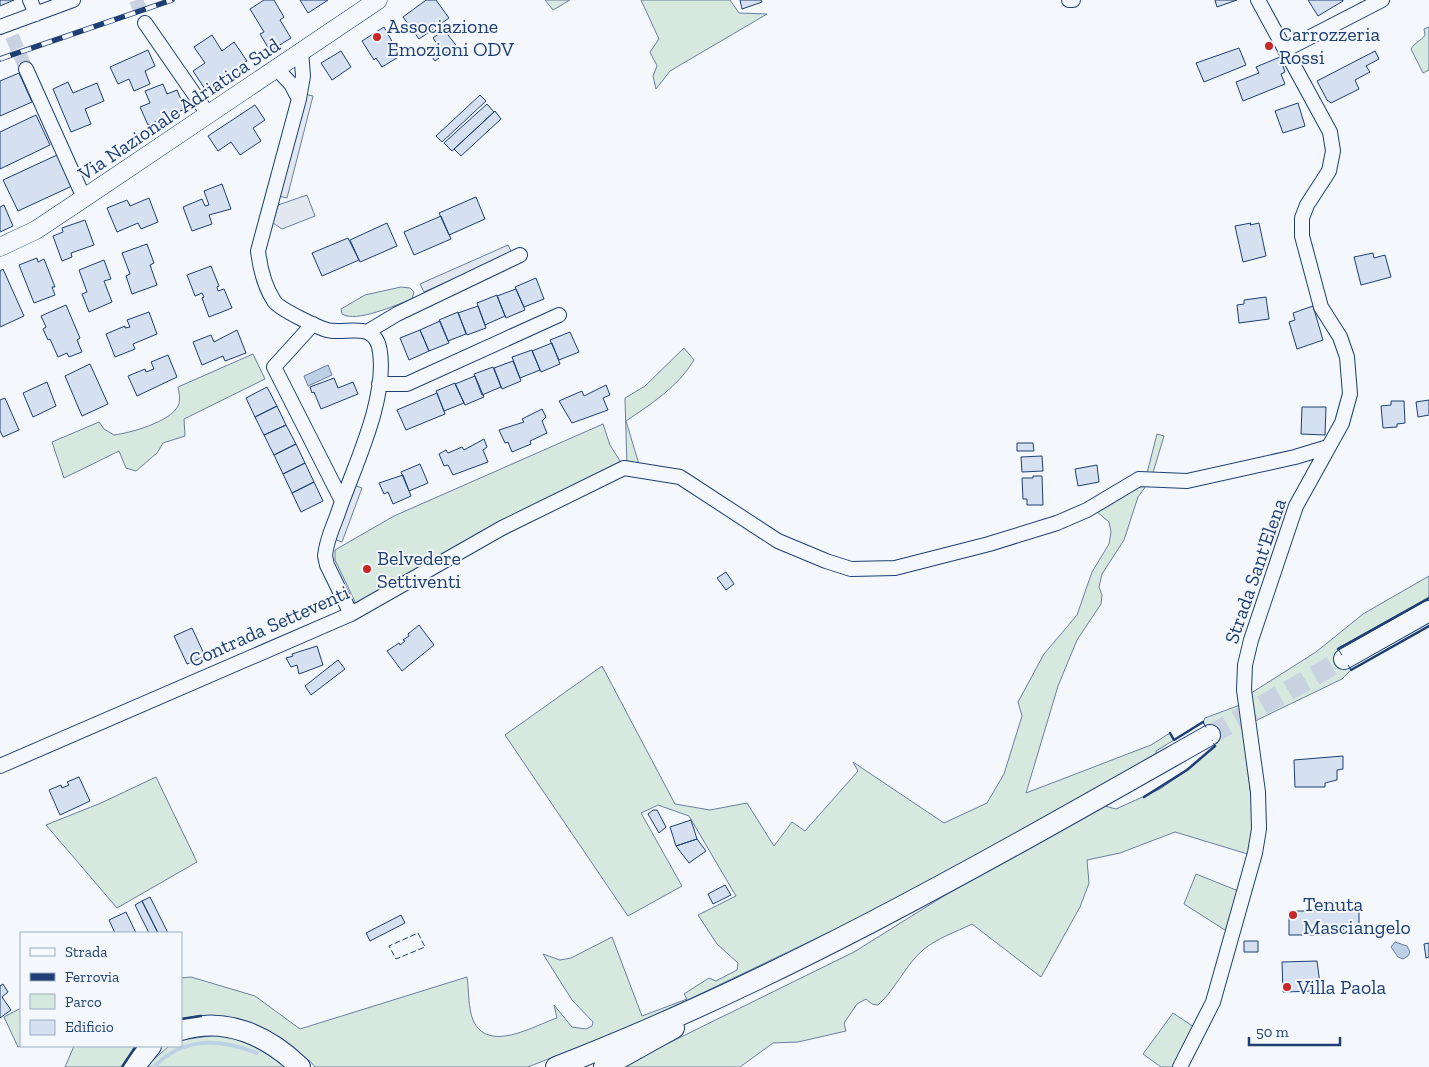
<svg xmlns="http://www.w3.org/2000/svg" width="1429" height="1067" font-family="'Zilla Slab',serif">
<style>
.green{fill:#d7e8df;stroke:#687fa3}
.parking{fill:#e3e8f0;stroke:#687fa3}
.water{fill:#bed0e5;stroke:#687fa3}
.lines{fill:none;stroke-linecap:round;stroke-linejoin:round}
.stream{stroke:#bed0e5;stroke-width:4}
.building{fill:#d5e0f0;stroke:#1d3f73}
.minor-tunnel{stroke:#c9d2e0;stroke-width:14;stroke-dasharray:14 7;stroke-linecap:butt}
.highway-tunnel{stroke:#c9d2e0;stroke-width:20;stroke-dasharray:20 10;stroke-linecap:butt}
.minor-casing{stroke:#1d3f73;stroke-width:16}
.major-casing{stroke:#1d3f73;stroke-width:19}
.highway-casing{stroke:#1d3f73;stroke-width:22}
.minor{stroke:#f4f7fb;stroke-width:14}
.major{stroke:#f4f7fb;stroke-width:18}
.highway{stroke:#f4f7fb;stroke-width:20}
.rail-casing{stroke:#1d3f73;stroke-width:5.5}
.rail{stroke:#f4f7fb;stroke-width:4;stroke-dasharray:11;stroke-linecap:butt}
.fence{stroke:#1d3f73;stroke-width:1;stroke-dasharray:6 2.5;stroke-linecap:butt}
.wall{stroke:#1d3f73;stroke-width:2.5}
.poi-dot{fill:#c62828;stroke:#f4f7fb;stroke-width:2}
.labels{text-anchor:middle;stroke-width:4;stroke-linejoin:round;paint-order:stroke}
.poi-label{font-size:20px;fill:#1d3f73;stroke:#f4f7fb;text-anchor:start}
.street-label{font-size:20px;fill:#1d3f73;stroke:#f4f7fb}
</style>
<rect width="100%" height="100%" fill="#f4f7fb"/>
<!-- green -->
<path class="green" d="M545,0H570L553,10Z
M641,0H730L739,13L767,14L670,71L656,89L653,76L657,66L650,52L659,39Z
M1429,27V70L1423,73L1411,49C1415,42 1421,41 1425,35L1424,29Z
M401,287L410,288L414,292L412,299C396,305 356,323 342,314L341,309L365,295Z
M684,348L694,360C678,387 651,404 626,421L641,471L627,468L625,398L645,386Z
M253,354L265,379L184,419L185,436L163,443L157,453L136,471L126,468L119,451L64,478L52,442L99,422L104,429L114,435C130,433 170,422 178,406C181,400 179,393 178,387Z
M603,424L610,445L622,464L356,604L335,560V550L394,516Z
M1157,434L1164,436L1152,476L1146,477Z
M1146,486L1138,497L1124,540L1102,574L1099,587L1102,595L1101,604L1077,640L1058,686L1026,793L1151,745L1170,733L1174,740L1156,751V755L1040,821L869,913L642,1022L528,1067H315L309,1060L306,1062L213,1016L181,1019V978L191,977L255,996L300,1029L467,977C469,990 468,1008 473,1020C488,1054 533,1026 557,1018L554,1005L572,1027L586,1029L592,1026L593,1022L572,1000L543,954L560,960L571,958L612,937L642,1016L687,999L684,994L709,978L716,981L737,970L738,963L717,944L698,915L736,896L689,816L658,805L641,813L682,886L628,916L505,735L602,666L675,804L710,810L747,803L774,846L792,822L805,831L858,771L853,762L944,823L987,803L1004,774L1022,716L1018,702L1044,654L1077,615L1092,572L1109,544L1111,532L1109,522L1096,511L1130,489Z
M1429,576V598L1338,648L1351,670L1342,679L1253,722L1248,695L1316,652L1363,614Z
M1240,705L1252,805L1251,855L1175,832L1120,853L1087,860L1089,883L1080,907L1041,977L972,924C956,932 937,938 923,950C906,964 896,989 878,1005L872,1004L866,999L857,1004L844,1023L846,1031L798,1042L773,1043L740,1067H620L854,952L947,894L1105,806L1116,809L1160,789L1187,770L1215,746L1203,722L1205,718Z
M156,777L197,862L117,908L46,825L101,803Z
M1196,874L1241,892L1228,932L1184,904Z
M21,1008V1045L18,1047L4,1017Z
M1173,1013L1194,1027L1174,1067H1161L1143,1054Z
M218,1035C245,1039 265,1052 287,1067H145L169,1046H181V1040Z
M74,1046H136L122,1067H65Z"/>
<!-- parking -->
<path class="parking" d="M304,94L313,96L287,198L278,196Z
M307,195L315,216L282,229L273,223L278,205Z
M508,245L512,253L424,292L420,284Z
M354,485L362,488L342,542L334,539Z"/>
<!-- water -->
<path class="water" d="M328,365L332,375L308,386L304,376Z
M1395,942L1407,946L1410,952L1408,956L1403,959L1398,957L1391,947Z"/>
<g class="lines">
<!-- stream -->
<path class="stream" d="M154,1067C183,1036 220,1039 257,1053"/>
</g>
<!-- building -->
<path class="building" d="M0,0H14L0,6Z
M264,0H274L284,17L280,20L291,38L270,51L260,34L264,32L250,9Z
M300,0H328L308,13Z
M426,0H436L449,18L419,39L403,17Z
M740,0H761L762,2L742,9Z
M1215,0H1237L1217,7Z
M1308,0H1343V1L1318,16Z
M384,27L400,56L382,67L376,58L374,60L362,41Z
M444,30L456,45L435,61L427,51L437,44L433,38Z
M212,35L222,51L234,42L247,61L205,89L193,71L205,63L194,47Z
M1239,48L1246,65L1204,82L1196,63Z
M148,50L155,66L145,71L150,84L134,91L129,79L118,84L110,67Z
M341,51L351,67L332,80L321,63Z
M1375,51L1379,59L1366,66L1370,72L1355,80L1359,89L1331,103L1327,100L1317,81Z
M1280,57L1285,72L1281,74L1285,84L1243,101L1236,82L1259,73L1256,67Z
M19,73L32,102L0,116V81Z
M68,82L73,93L97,83L104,101L85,109L91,124L71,132L53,89Z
M163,84L167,94L177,90L185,109L148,125L140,107L150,103L145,91Z
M480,95L486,101L442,142L436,136Z
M1298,103L1305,126L1283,133L1275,111Z
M487,104L494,112L452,151L444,143Z
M255,105L265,120L253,128L261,141L240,155L231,142L218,151L208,136Z
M495,111L501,119L461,156L454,149Z
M36,115L50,145L0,169V132Z
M57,155L72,186L18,211L3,180Z
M222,184L231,209L209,215L212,224L192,231L183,207L202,199L205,206L209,205L204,191Z
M476,197L485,219L449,235L439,213Z
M149,198L158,222L141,229L138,223L117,232L107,208L127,200L130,206Z
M4,205L13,226L0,232V207Z
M441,216L451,239L414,255L404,232Z
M85,220L94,245L71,253L72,257L62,261L53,236L63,232L62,228Z
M387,223L397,246L360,262L350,240Z
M1251,223L1250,225L1259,223L1266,256L1243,262L1235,226Z
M348,238L359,260L322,276L312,253Z
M147,244L154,263L150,265L157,285L132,294L126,276L130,274L122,253Z
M1373,253L1374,258L1385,255L1391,277L1361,285L1354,257Z
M37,258L38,262L44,259L55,287H52L55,295L34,303L19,265Z
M104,260L111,279L104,281L112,302L89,312L82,294L87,292L79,270Z
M211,266L219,286L217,287L218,291L224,289L232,308L209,317L202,298L204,297L202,293L195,296L187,275Z
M3,269L24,316L0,327V271Z
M536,278L544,299L524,307L515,287Z
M516,289L525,310L506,318L497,296Z
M497,295L505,316L485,325L477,303Z
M1266,297L1269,319L1239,323L1237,305L1244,304V300Z
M66,305L80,338L77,340L82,352L69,357L67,353L58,357L50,339L48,340L43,329L46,327L41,316Z
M478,306L486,328L467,335L458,313Z
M1313,306L1323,340L1297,349L1289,322L1295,320L1293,313Z
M149,312L157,334L133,344L135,349L115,357L106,334L125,326V328L130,327L127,320Z
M458,312L466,334L448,341L439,320Z
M440,321L449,343L429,351L420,330Z
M237,330L246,353L225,361L223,356L202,365L193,342L211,335L214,342Z
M420,330L429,351L409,360L400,338Z
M570,332L579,352L559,360L550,340Z
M552,343L560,364L541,372L532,351Z
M532,350L540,370L520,378L512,357Z
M168,355L177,377L137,396L128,376L145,369L146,372L154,369L151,362Z
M513,361L521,381L502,389L494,368Z
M90,364L108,404L82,416L65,376Z
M493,367L501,387L482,395L474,374Z
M475,376L484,397L465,405L455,384Z
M334,378L338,388L353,382L358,394L321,409L314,392L312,393L310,387Z
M47,382L56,406L33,417L23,393Z
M455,383L464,403L444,411L436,391Z
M606,385L610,395L603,398L608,410L572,423L559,401L582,391L584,396Z
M267,387L277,406L255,417L246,398Z
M437,393L445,414L406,430L397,410Z
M5,398L19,430L3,437L0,431V400Z
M1429,400V415L1418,417L1416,402Z
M1391,401H1404L1405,423L1397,424V427L1383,428L1381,406L1391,405Z
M277,406L286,425L264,435L255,417Z
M1302,407H1326L1325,435L1301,434Z
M542,409L546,417L542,421L547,433L530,441L531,444L512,452L508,442L505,443L499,430L524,422L522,419Z
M286,425L296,444L274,455L264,435Z
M484,439L487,447L483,450L488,462L453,475L448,465L444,466L439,454L446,450L448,453L462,447L464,450Z
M1017,443H1033L1034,451H1017Z
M296,444L305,463L283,474L274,455Z
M1042,456L1043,471L1022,472L1021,457Z
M305,463L314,482L292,493L283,474Z
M420,464L428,483L409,491L401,472Z
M1097,465L1099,482L1078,486L1075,469Z
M403,475L411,496L393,504L388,492L384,494L379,483Z
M1033,476H1042L1043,505H1027V499H1023L1022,478H1033Z
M314,482L323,501L301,512L292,493Z
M726,572L734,584L726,590L717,578Z
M419,625L434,645L402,671L387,651L399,643L400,645L405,641L403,640L409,636L408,634Z
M192,628L205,656L187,664L174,636Z
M317,646L323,665L299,674L297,665L291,667L286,658L293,656L292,654Z
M338,660L345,669L311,695L305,686Z
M1343,756V769L1337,770V780L1325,783V787H1295L1294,760Z
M79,777L90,801L60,815L49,790L61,785L62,788L69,785L67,782Z
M653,810H657L666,827L659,833L648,814Z
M691,820L697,839L676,846L670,827Z
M697,839L706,851L689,863L676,846Z
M725,885L731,895L713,904L708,894Z
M150,897L168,933H158L142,901Z
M142,901L158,933H149L135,905Z
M1325,908H1359V928L1325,931V935H1289V911H1324Z
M126,912L136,933H115L109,920Z
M401,915L405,923L370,941L366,933Z
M1244,941H1258V952H1244Z
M1429,943V957L1426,958L1424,944Z
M1317,961L1320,984H1318V991L1283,992L1282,962Z
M3,984L8,992L2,997L11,1010L0,1018V986Z"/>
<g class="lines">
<!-- minor-tunnel -->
<path class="minor-tunnel" d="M136,0L145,23
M12,36L26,69"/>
<!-- highway-tunnel -->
<path class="highway-tunnel" d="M1210,735L1344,659"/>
<defs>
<path id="minor" d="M30,0L36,14
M1069,0H1073
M145,23L208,114
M0,27L73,0
M1285,50L1382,0
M301,51L303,76L299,99L258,251C260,268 265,287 274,301C279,309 317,327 327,330C346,335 376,319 380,352C387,402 353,468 337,516C332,529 326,542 325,556L327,565L351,614
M276,68L291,84L299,99
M26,69L84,198
M313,324L274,367L342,501
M367,332L397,314L520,255
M379,384H407L559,315
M0,766L351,614L502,528L624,468L680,477L778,541L826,561L851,569L895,568L989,544L1057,523L1087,510L1139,479L1187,481L1295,457L1328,447
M1180,1067L1213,1002L1255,853L1259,829L1258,792L1244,690L1245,665L1251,640L1296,506L1342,423L1350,394L1347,357L1340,337L1321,307L1302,236V218L1307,205L1329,171L1333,151L1330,132L1258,0"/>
<path id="major" d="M0,247L36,230L84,198L378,0"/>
<path id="highway" d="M1344,659L1429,611
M181,1030C226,1016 268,1036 300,1067
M134,1067L151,1046
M556,1067C784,979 998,855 1210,735
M604,1067L674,1028"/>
</defs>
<!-- minor casing -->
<use href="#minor" class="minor-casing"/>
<!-- major casing -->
<use href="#major" class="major-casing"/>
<!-- highway casing -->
<use href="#highway" class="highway-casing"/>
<!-- minor -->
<use href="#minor" class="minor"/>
<!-- major -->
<use href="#major" class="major"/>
<!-- highway -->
<use href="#highway" class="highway"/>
<defs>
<path id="rail" d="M0,59L172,0"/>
</defs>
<!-- rail casing -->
<use href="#rail" class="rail-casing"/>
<!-- rail -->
<use href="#rail" class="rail"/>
<!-- fence -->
<path class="fence" d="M1342,655L1338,649L1429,598
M1348,665L1351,670L1429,626
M1170,733L1174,740L1203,722L1207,729
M1144,797L1187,770L1215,746L1212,740
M418,933L425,947L396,959L389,946Z"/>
<!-- wall -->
<path class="wall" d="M1338,649L1429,598
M1351,670L1429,626
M1170,733L1174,740L1203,722
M1144,797L1187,770L1215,746
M181,1019L201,1016
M122,1067L136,1046"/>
</g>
<!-- markers -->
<g class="poi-dot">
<circle cx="377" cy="37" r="5"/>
<circle cx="1269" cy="46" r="5"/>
<circle cx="367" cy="569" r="5"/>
<circle cx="1293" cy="915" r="5"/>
<circle cx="1287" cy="987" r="5"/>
</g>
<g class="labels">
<!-- poi labels -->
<g class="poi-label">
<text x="387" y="33">Associazione<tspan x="387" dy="23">Emozioni ODV</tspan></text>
<text x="1279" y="41">Carrozzeria<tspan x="1279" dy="23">Rossi</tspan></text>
<text x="377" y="565">Belvedere<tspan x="377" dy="23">Settiventi</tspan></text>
<text x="1303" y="911">Tenuta<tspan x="1303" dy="23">Masciangelo</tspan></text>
<text x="1297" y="994">Villa Paola</text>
</g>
<!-- street labels -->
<g class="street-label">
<text transform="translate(179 109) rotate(-34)" y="7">Via Nazionale Adriatica Sud</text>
<text transform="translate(1255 571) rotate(-71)" y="7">Strada Sant'Elena</text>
<text transform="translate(269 626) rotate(-24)" y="7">Contrada Setteventi</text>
</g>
</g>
<!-- legend -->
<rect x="20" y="932" width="162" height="115" fill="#f4f7fb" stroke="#9eadc5"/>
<rect x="30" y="948" width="25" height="8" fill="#f4f7fb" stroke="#9eadc5"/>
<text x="65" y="957" font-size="15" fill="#1d3f73">Strada</text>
<rect x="30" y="973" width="25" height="8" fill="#1d3f73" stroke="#9eadc5"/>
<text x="65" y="982" font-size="15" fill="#1d3f73">Ferrovia</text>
<rect x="30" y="994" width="25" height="15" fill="#d7e8df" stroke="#9eadc5"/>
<text x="65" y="1007" font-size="15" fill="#1d3f73">Parco</text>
<rect x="30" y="1020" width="25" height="15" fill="#d5e0f0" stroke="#9eadc5"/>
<text x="65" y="1032" font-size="15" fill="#1d3f73">Edificio</text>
<!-- scale -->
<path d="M1249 1037v8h91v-8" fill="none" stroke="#1d3f73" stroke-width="2.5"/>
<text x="1256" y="1037" font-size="15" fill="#1d3f73" stroke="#f4f7fb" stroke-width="4" paint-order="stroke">50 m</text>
</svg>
